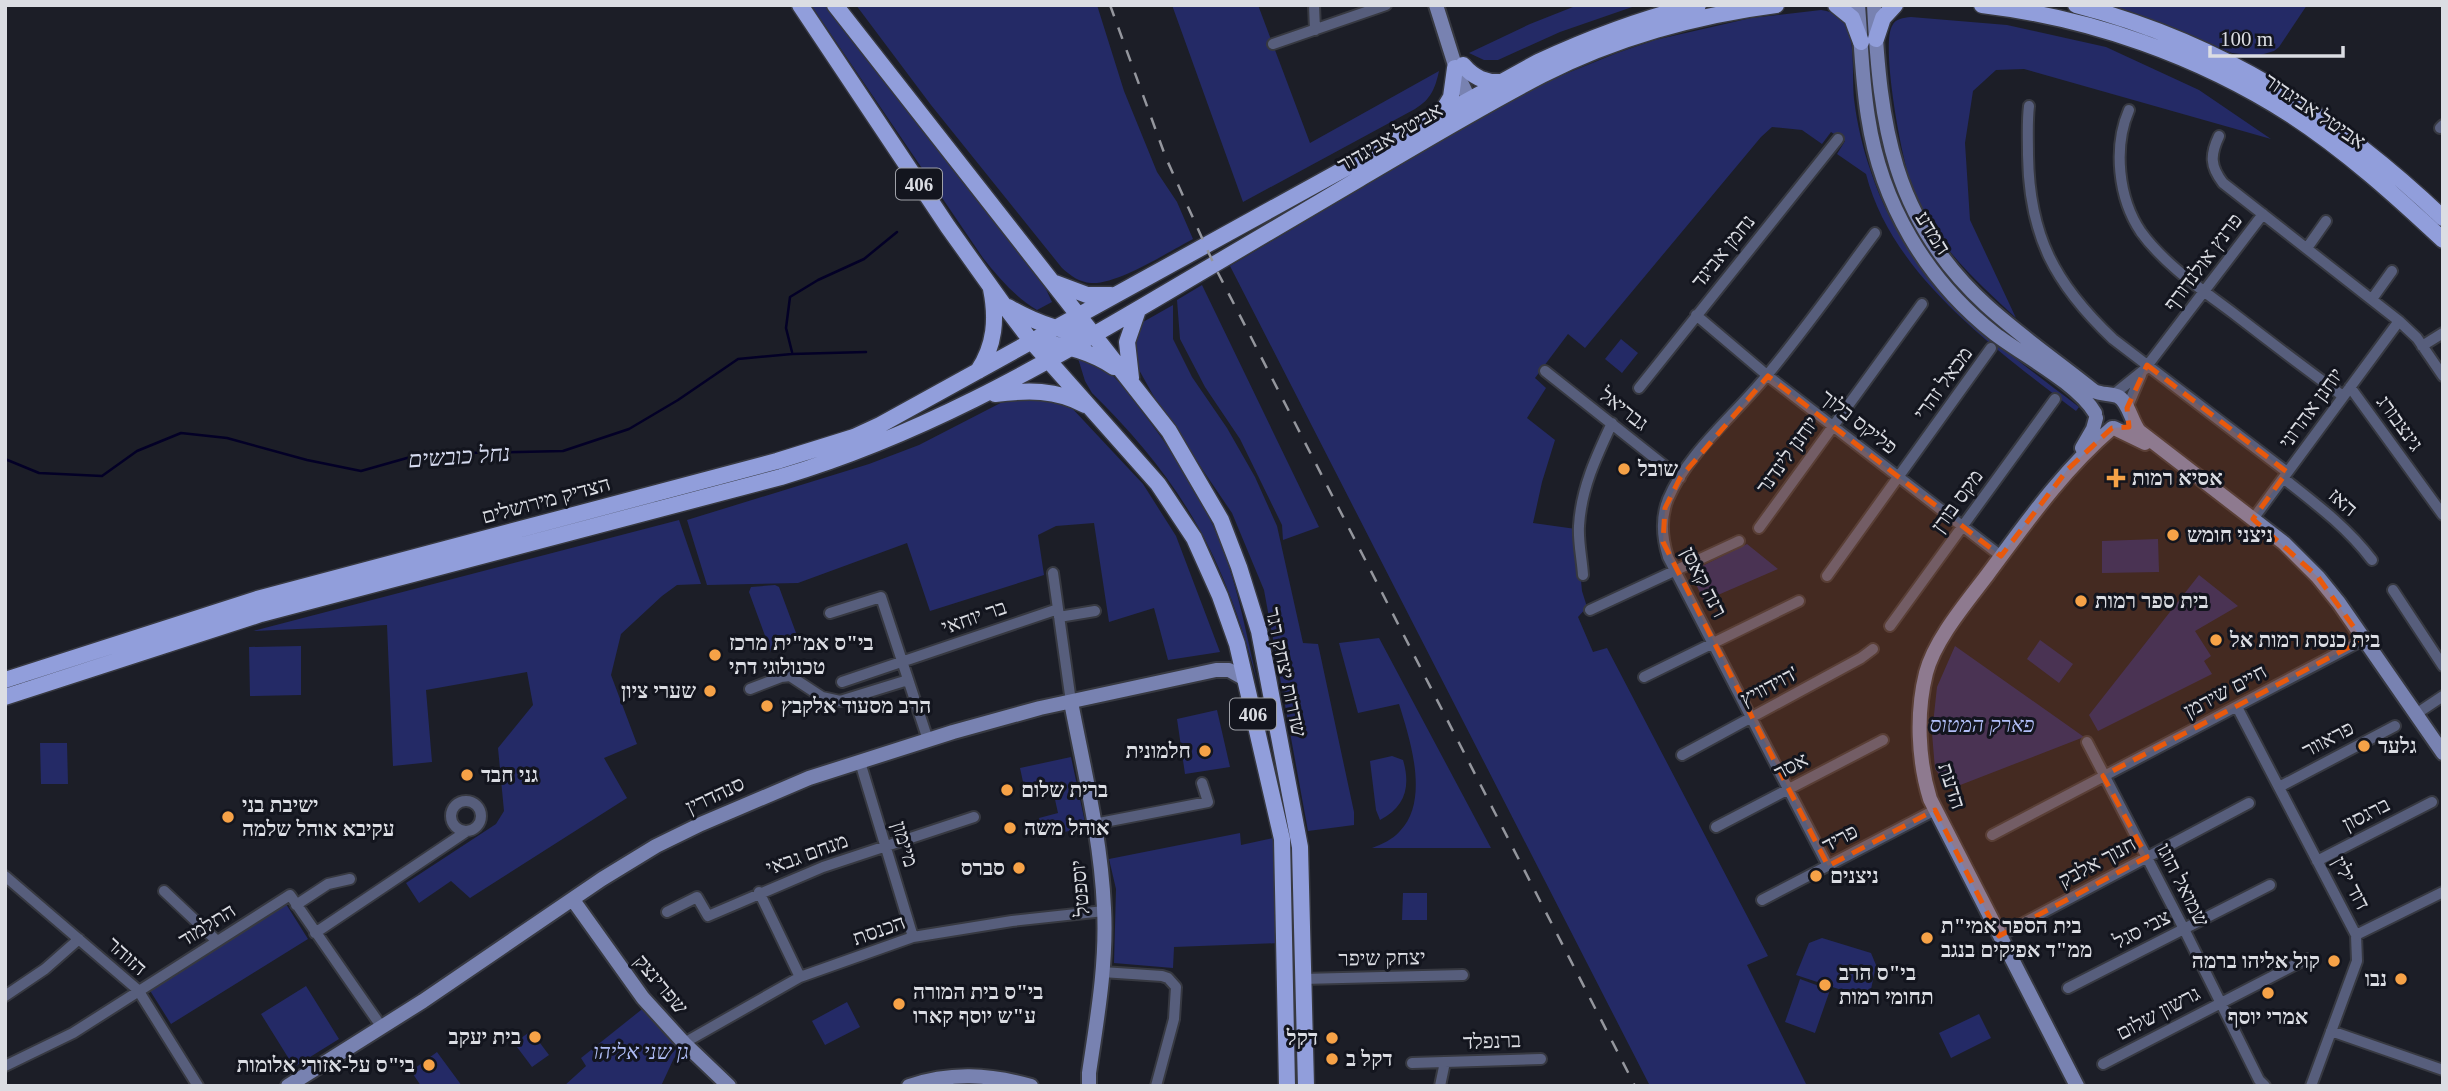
<svg xmlns="http://www.w3.org/2000/svg" width="2448" height="1091" font-family="'Times New Roman','Noto Sans Hebrew',serif">
<style>
.green{fill:#242a66}
.lines{fill:none;stroke-linecap:round;stroke-linejoin:round}
.stream{stroke:#030026;stroke-width:2.5}
.street-casing{stroke:#373941;stroke-width:14}
.secondary-casing{stroke:#373941;stroke-width:18}
.primary-casing{stroke:#373941;stroke-width:19}
.street{stroke:#575e7c;stroke-width:10}
.secondary{stroke:#7882b1;stroke-width:14}
.primary{stroke:#919edb;stroke-width:16}
.rail{stroke:#94969d;stroke-width:2.5;stroke-dasharray:12 12;stroke-linecap:butt}
.marked{fill:#e8590c;fill-opacity:0.2;stroke:#e8590c;stroke-width:5;stroke-dasharray:14 9;stroke-linejoin:round}
.poi-dot{fill:#f6a247;stroke:#13151e;stroke-width:2.5}
.labels{text-anchor:middle;stroke-width:6;stroke-linejoin:round;paint-order:stroke}
.shield{fill:#13151e;stroke:#9fa1a8;stroke-width:2}
.shield-label{font-size:19px;font-weight:bold;fill:#dbdde3}
.street-label{font-size:21px;fill:#dbdde3;stroke:#13151e}
.poi-label{font-size:21px;font-weight:bold;fill:#dbdde3;stroke:#13151e;text-anchor:start}
.park-label{font-size:21px;font-style:italic;fill:#b1bef7;stroke:#13151e}
.water-label{font-size:23px;font-style:italic;fill:#d5daee;stroke:#13151e}
</style>
<rect width="100%" height="100%" fill="#1c1e27"/>
<!-- green -->
<path class="green" d="M811,5H826L896,91L1044,285L1052,302L1037,310C1015,297 999,278 983,258Z
M856,5H1097L1124,91L1157,172L1177,202L1193,239C1168,252 1117,285 1091,283C1079,282 1071,276 1062,268L931,105Z
M1172,5H1258L1310,143L1439,71C1435,89 1431,99 1415,109L1243,202Z
M1578,5H1638L1560,32L1498,60H1484L1469,53L1530,24Z
M2111,5H2307L2279,47L2274,51L2257,56L2232,53Z
M1821,10C1832,12 1843,14 1847,25C1855,45 1852,78 1854,99C1857,124 1863,149 1871,172C1909,286 1989,338 2079,407L2076,411C1997,350 1892,276 1866,174L1837,154L1845,141L1831,132L1822,144L1802,130L1772,127L1761,137L1585,348L1568,334L1535,378L1546,388L1527,418L1555,440L1542,482L1533,523L1576,529L1582,591L1587,607L1578,617L1593,652L1607,648L1768,956L1747,965L1807,1086H1650L1230,266L1528,89L1617,53L1655,40L1751,18Z
M1911,17L2007,25L2106,47L2199,90L2271,139L2024,69L1996,70L1973,91L1965,143L1970,220L2016,318C1990,294 1950,258 1933,227C1924,212 1916,195 1910,179C1901,155 1881,46 1892,26C1896,18 1903,18 1911,17Z
M1202,285L1319,527L1283,540L1282,525L1240,439L1205,387L1180,339L1177,300Z
M1173,305V339L1192,377L1227,428L1255,477L1277,526L1303,643L1318,644L1354,812V825L1308,831L1264,590L1232,513L1158,404L1138,368L1132,338L1143,322Z
M1621,339L1638,353L1622,373L1605,359Z
M1077,355C1109,363 1125,389 1144,414C1171,450 1196,486 1214,528C1237,577 1246,635 1259,688C1244,630 1224,570 1193,518C1166,472 1130,430 1092,393L1085,381Z
M1020,393L1041,394L1070,406L1143,484L1176,536L1220,652L1168,660L1154,608L1109,622L1094,523L1056,526L1038,535L1044,575L930,611L907,543L798,583L707,585L687,520L869,464L919,445Z
M679,520L701,584L677,585L662,596L621,634L611,675L637,744L604,758L627,798L470,898L451,881L419,903L406,883L496,824L504,811L498,748L533,705L527,672L426,690L432,762L393,766L387,625L253,631Z
M2158,539L2159,572L2102,573V541Z
M1747,544L1778,569L1704,601L1690,572Z
M2199,575L2238,606L2195,631L2211,656L2204,661L2212,674L2098,731L2089,715Z
M775,585L779,587L799,641L771,652L749,592L751,587Z
M1379,638L1491,848H1372C1382,844 1392,840 1400,831C1430,800 1410,739 1399,704L1358,713L1339,643Z
M2040,640L2073,664L2059,683L2027,659Z
M301,646V695L250,696L249,647Z
M1955,646L2084,737L1950,789L1935,769L1932,733L1937,687Z
M1217,710L1230,767L1185,774L1177,719Z
M40,743H67L68,784H41Z
M1392,756L1403,760C1411,787 1405,807 1380,820L1376,810L1370,761Z
M1071,757L1086,827L1043,837L1039,818L1058,813L1052,786L1025,791L1020,768Z
M1240,833L1241,845L1273,838L1280,943L1174,947L1173,968L1114,963L1116,889L1109,859Z
M1403,893H1427V920H1402Z
M286,904L308,939L171,1024L149,989Z
M1822,938L1871,953L1876,965L1869,999L1796,975L1809,943Z
M1800,979L1830,990L1815,1033L1785,1022Z
M306,986L339,1039L294,1067L261,1014Z
M847,1002L860,1027L825,1045L812,1021Z
M646,1006L688,1048L674,1058L661,1086H564L586,1066L581,1058Z
M1979,1014L1991,1038L1951,1058L1939,1033Z
M531,1031L549,1055L532,1067L514,1043Z
M437,1052L462,1086H421L411,1071Z"/>
<g class="lines">
<!-- stream -->
<path class="stream" d="M792,352L786,328L790,297L818,280L864,259L897,232
M5,459L39,473L102,476L137,451L181,433L227,438L307,460L361,471L421,454L563,451L629,429L678,400L738,359L792,354L866,352"/>
<defs>
<path id="street" d="M1314,5L1315,30
M1273,44L1386,5
M2029,106C2027,122 2028,138 2028,155C2029,236 2055,284 2113,339L2287,472
M2129,110C2113,147 2118,198 2141,232C2164,264 2201,289 2233,313C2269,341 2306,369 2343,396
M2440,128L2443,125
M2219,136C2210,155 2210,166 2223,183L2399,321L2417,338L2443,376
M2307,248L2326,221
M2372,299L2392,271
M1696,315L1768,376L2001,556
M2422,346L2443,333
M1545,371L1680,478
M2350,387L2443,515
M1639,388L1838,139
M2113,395L2144,370L2263,214
M2127,408L2141,375
M2283,478C2316,504 2347,527 2372,560
M2253,519L2399,321
M1759,528L1922,304
M1053,573L1071,702
M1583,575C1582,559 1578,542 1579,526C1581,489 1596,457 1612,423
M1827,576L1991,348
M2393,590L2443,666
M1590,610L1739,541
M830,613L881,597L928,740
M1059,617L1095,611
M1890,626L2055,399
M1644,677L1799,601
M842,682L1058,609
M750,689L781,677L790,676L822,697L840,701L908,680
M2237,707L2356,935L2357,961L2311,1086
M2416,714L2443,696
M2087,742L2184,929L2259,1080L2265,1086
M1682,755L1861,658L1873,649
M860,762L913,937
M2279,787L2395,726
M451 816a15 15 0 1 1 30 0a15 15 0 1 1-30 0Z
M1094,824L1208,802L1202,783
M1716,827L1883,740
M1992,835L2363,640
M2317,861L2432,802
M1828,866L1668,557C1662,538 1660,519 1668,499C1688,452 1736,414 1768,374C1806,328 1840,280 1875,233
M5,876L138,990L198,1086
M164,891L217,941
M759,892L800,977
M1762,900L1935,810
M296,905L328,884L350,879
M667,912L697,897L708,916L823,867L974,817
M315,933L467,831
M2356,935L2443,892
M1999,936L2249,803
M1102,972L1162,976L1168,978L1176,987L1174,1019L1156,1086
M1302,979L1463,975
M2068,988L2270,885
M5,996L45,969L79,939
M2331,1031L2443,1070
M684,1043L800,977L913,937L1012,921L1104,911
M1412,1063L1541,1059
M2103,1064L2306,959
M5,1066L73,1033L290,895L381,1026
M1440,1086L1445,1062"/>
<path id="secondary" d="M1436,5L1459,78L1470,101L1475,106
M1858,5C1861,43 1862,80 1868,117C1881,203 1926,280 1995,334C2024,356 2077,383 2095,413
M1874,5C1880,125 1892,219 1986,305C2020,336 2058,362 2094,391C2102,395 2109,393 2117,396C2128,400 2131,421 2139,431L2284,543L2318,577L2339,603L2443,753
M2114,428L2145,443
M2082,448L2093,429L2096,418
M1071,702C1084,770 1101,839 1104,908C1107,963 1097,1019 1089,1073V1086
M573,900L643,998L684,1043L729,1086
M288,1086L423,1001L602,879L656,846L701,824L809,778L953,732L1040,708L1216,670H1229L1245,679
M909,1086C950,1072 989,1074 1031,1086
M2077,1086L1930,799C1918,760 1916,713 1926,673C1935,639 1967,602 1988,574C2026,523 2063,470 2112,428"/>
<path id="primary" d="M800,5L948,227L1003,304L1032,342L1158,484L1194,538L1220,596L1237,644L1282,839L1287,1086
M835,5L1169,431L1221,520L1239,567L1259,631L1300,847L1306,1086
M1836,5L1852,18L1861,42
M1982,5C2091,18 2199,56 2291,115C2346,151 2395,195 2443,240
M2076,5C2220,42 2336,116 2443,218
M1876,39L1883,18L1895,5
M1463,65C1474,78 1486,83 1502,82
M1439,117L1451,97L1455,68
M1055,283L1087,295H1111
M1008,307C1034,322 1064,333 1095,335
M1033,342C1062,344 1090,351 1114,367
M978,371C995,345 997,319 991,289
M1131,378L1127,342L1138,310
M995,394C1027,390 1056,389 1085,405
M5,680L257,599L777,461L854,437L880,425L1538,62C1590,38 1642,18 1698,5
M5,697L261,614L781,477C916,437 1037,369 1157,298C1224,259 1291,219 1359,179C1419,144 1480,107 1542,75C1614,38 1697,15 1776,5"/>
</defs>
<!-- street casing -->
<use href="#street" class="street-casing"/>
<!-- secondary casing -->
<use href="#secondary" class="secondary-casing"/>
<!-- primary casing -->
<use href="#primary" class="primary-casing"/>
<!-- street -->
<use href="#street" class="street"/>
<!-- secondary -->
<use href="#secondary" class="secondary"/>
<!-- primary -->
<use href="#primary" class="primary"/>
<!-- rail -->
<path class="rail" d="M1110,5L1166,158L1216,269L1635,1086"/>
</g>
<!-- marked area -->
<path class="marked" d="M2147,365L2287,472L2253,519L2318,577L2363,640L2103,776L2147,857L1999,936L1935,810L1828,866L1663,542L1665,508L1680,478L1768,376L2001,556L2068,469L2112,428L2129,427L2127,408Z"/>
<!-- markers -->
<g class="poi-dot">
<circle cx="1624" cy="469" r="7"/>
<path d="M2112.5 467.5h7v7h7v7h-7v7h-7v-7h-7v-7h7z"/>
<circle cx="2173" cy="535" r="7"/>
<circle cx="2081" cy="601" r="7"/>
<circle cx="2216" cy="640" r="7"/>
<circle cx="715" cy="655" r="7"/>
<circle cx="710" cy="691" r="7"/>
<circle cx="767" cy="706" r="7"/>
<circle cx="2364" cy="746" r="7"/>
<circle cx="1205" cy="751" r="7"/>
<circle cx="467" cy="775" r="7"/>
<circle cx="1007" cy="790" r="7"/>
<circle cx="228" cy="817" r="7"/>
<circle cx="1010" cy="828" r="7"/>
<circle cx="1019" cy="868" r="7"/>
<circle cx="1816" cy="876" r="7"/>
<circle cx="1927" cy="938" r="7"/>
<circle cx="2334" cy="961" r="7"/>
<circle cx="2401" cy="979" r="7"/>
<circle cx="1825" cy="985" r="7"/>
<circle cx="2268" cy="993" r="7"/>
<circle cx="899" cy="1004" r="7"/>
<circle cx="535" cy="1037" r="7"/>
<circle cx="1332" cy="1038" r="7"/>
<circle cx="1332" cy="1059" r="7"/>
<circle cx="429" cy="1065" r="7"/>
</g>
<g class="labels">
<!-- shield labels -->
<g class="shield">
<rect x="896" y="168.5" width="46" height="31" rx="5"/>
<rect x="1230" y="698.5" width="46" height="31" rx="5"/>
</g>
<g class="shield-label">
<text x="919" y="191">406</text>
<text x="1253" y="721">406</text>
</g>
<!-- street labels -->
<g class="street-label">
<text transform="translate(2315 111) rotate(34)" y="7">אביטל אביגדור</text>
<text transform="translate(1390 137) rotate(-30)" y="7">אביטל אביגדור</text>
<text transform="translate(1933 233) rotate(58)" y="7">המדע</text>
<text transform="translate(1723 251) rotate(-51)" y="7">נחמן אביגד</text>
<text transform="translate(2203 262) rotate(-53)" y="7">פרנץ אולנדורף</text>
<text transform="translate(1943 383) rotate(-54)" y="7">מכאל זהרי</text>
<text transform="translate(2311 408) rotate(-54)" y="7">יוחנן אהרוני</text>
<text transform="translate(1624 409) rotate(38)" y="7">גבריאל</text>
<text transform="translate(1859 422) rotate(38)" y="7">פליקס בלוך</text>
<text transform="translate(2400 423) rotate(54)" y="7">גינצבורג</text>
<text transform="translate(1787 455) rotate(-54)" y="7">יוחנן לינדנר</text>
<text transform="translate(546 500) rotate(-15)" y="7">הצדיק מירושלים</text>
<text transform="translate(1957 501) rotate(-54)" y="7">מקס בורן</text>
<text transform="translate(2343 502) rotate(41)" y="7">האז</text>
<text transform="translate(1704 582) rotate(63)" y="7">רנה קאסן</text>
<text transform="translate(974 617) rotate(-19)" y="7">בר יוחאי</text>
<text transform="translate(1286 672) rotate(78)" y="7">שדרות יצחק רגר</text>
<text transform="translate(1769 686) rotate(-28)" y="7">דוידוויץ'</text>
<text transform="translate(2225 691) rotate(-28)" y="7">חיים שירמן</text>
<text transform="translate(2328 739) rotate(-28)" y="7">פראוור</text>
<text transform="translate(1791 766) rotate(-28)" y="7">אסר</text>
<text transform="translate(1952 786) rotate(72)" y="7">הדעת</text>
<text transform="translate(715 795) rotate(-25)" y="7">סנהדרין</text>
<text transform="translate(2366 814) rotate(-27)" y="7">ברגסון</text>
<text transform="translate(1840 838) rotate(-28)" y="7">פריד</text>
<text transform="translate(905 844) rotate(73)" y="7">מיימון</text>
<text transform="translate(807 854) rotate(-20)" y="7">מנחם גבאי</text>
<text transform="translate(2097 862) rotate(-28)" y="7">חנוך אלבק</text>
<text transform="translate(2351 883) rotate(62)" y="7">דוד ילין</text>
<text transform="translate(2183 885) rotate(63)" y="7">שמואל הוגו</text>
<text transform="translate(1080 888) rotate(-95)" y="7">יוספטל</text>
<text transform="translate(207 925) rotate(-32)" y="7">התלמוד</text>
<text transform="translate(2142 929) rotate(-27)" y="7">צבי סגל</text>
<text transform="translate(879 930) rotate(-19)" y="7">הכנסת</text>
<text transform="translate(127 956) rotate(42)" y="7">הזוהר</text>
<text transform="translate(1382 958) rotate(-1)" y="7">יצחק שיפר</text>
<text transform="translate(661 984) rotate(50)" y="7">שפרינצק</text>
<text transform="translate(2158 1013) rotate(-28)" y="7">גרשון שלום</text>
<text transform="translate(1492 1041) rotate(-2)" y="7">ברנפלד</text>
</g>
<!-- poi labels -->
<g class="poi-label">
<text x="1638" y="476">שובל</text>
<text x="2132" y="485">אסיא רמות</text>
<text x="2187" y="542">ניצני חומש</text>
<text x="2095" y="608">בית ספר רמות</text>
<text x="2230" y="647">בית כנסת רמות אל</text>
<text x="729" y="650">בי"ס אמ"ית מרכז<tspan x="729" dy="24">טכנולוגי דתי</tspan></text>
<text x="696" y="698" text-anchor="end">שערי ציון</text>
<text x="781" y="713">הרב מסעוד אלקבץ</text>
<text x="2378" y="753">גלעד</text>
<text x="1191" y="758" text-anchor="end">חלמונית</text>
<text x="481" y="782">גני חבד</text>
<text x="1021" y="797">ברית שלום</text>
<text x="242" y="812">ישיבת בני<tspan x="242" dy="24">עקיבא אוהל שלמה</tspan></text>
<text x="1024" y="835">אוהל משה</text>
<text x="1005" y="875" text-anchor="end">סברס</text>
<text x="1830" y="883">ניצנים</text>
<text x="1941" y="933">בית הספר אמי"ת<tspan x="1941" dy="24">ממ"ד אפיקים בנגב</tspan></text>
<text x="2320" y="968" text-anchor="end">קול אליהו ברמה</text>
<text x="1839" y="980">בי"ס הרב<tspan x="1839" dy="24">תחומי רמות</tspan></text>
<text x="2387" y="986" text-anchor="end">נבו</text>
<text x="913" y="999">בי"ס בית המורה<tspan x="913" dy="24">ע"ש יוסף קארו</tspan></text>
<text x="2268" y="1024" text-anchor="middle">אמרי יוסף</text>
<text x="521" y="1044" text-anchor="end">בית יעקב</text>
<text x="1318" y="1045" text-anchor="end">דקל</text>
<text x="1346" y="1066">דקל ב</text>
<text x="415" y="1072" text-anchor="end">בי"ס על-אזורי אלומות</text>
</g>
<!-- park labels -->
<g class="park-label">
<text x="1982" y="732">פארק המטוס</text>
<text x="641" y="1059">גן שני אליהו</text>
</g>
<!-- water labels -->
<g class="water-label">
<text transform="translate(459 456) rotate(-4)" y="8">נחל כובשים</text>
</g>
</g>
<!-- border -->
<rect width="2448" height="1091" fill="none" stroke="#dbdde3" stroke-width="14"/>
<!-- scale -->
<path d="M2210 46v10h133v-10" fill="none" stroke="#dbdde3" stroke-width="3.5"/>
<text x="2220" y="46" font-size="21" fill="#dbdde3" stroke="#13151e" stroke-width="5" paint-order="stroke">100 m</text>
</svg>
